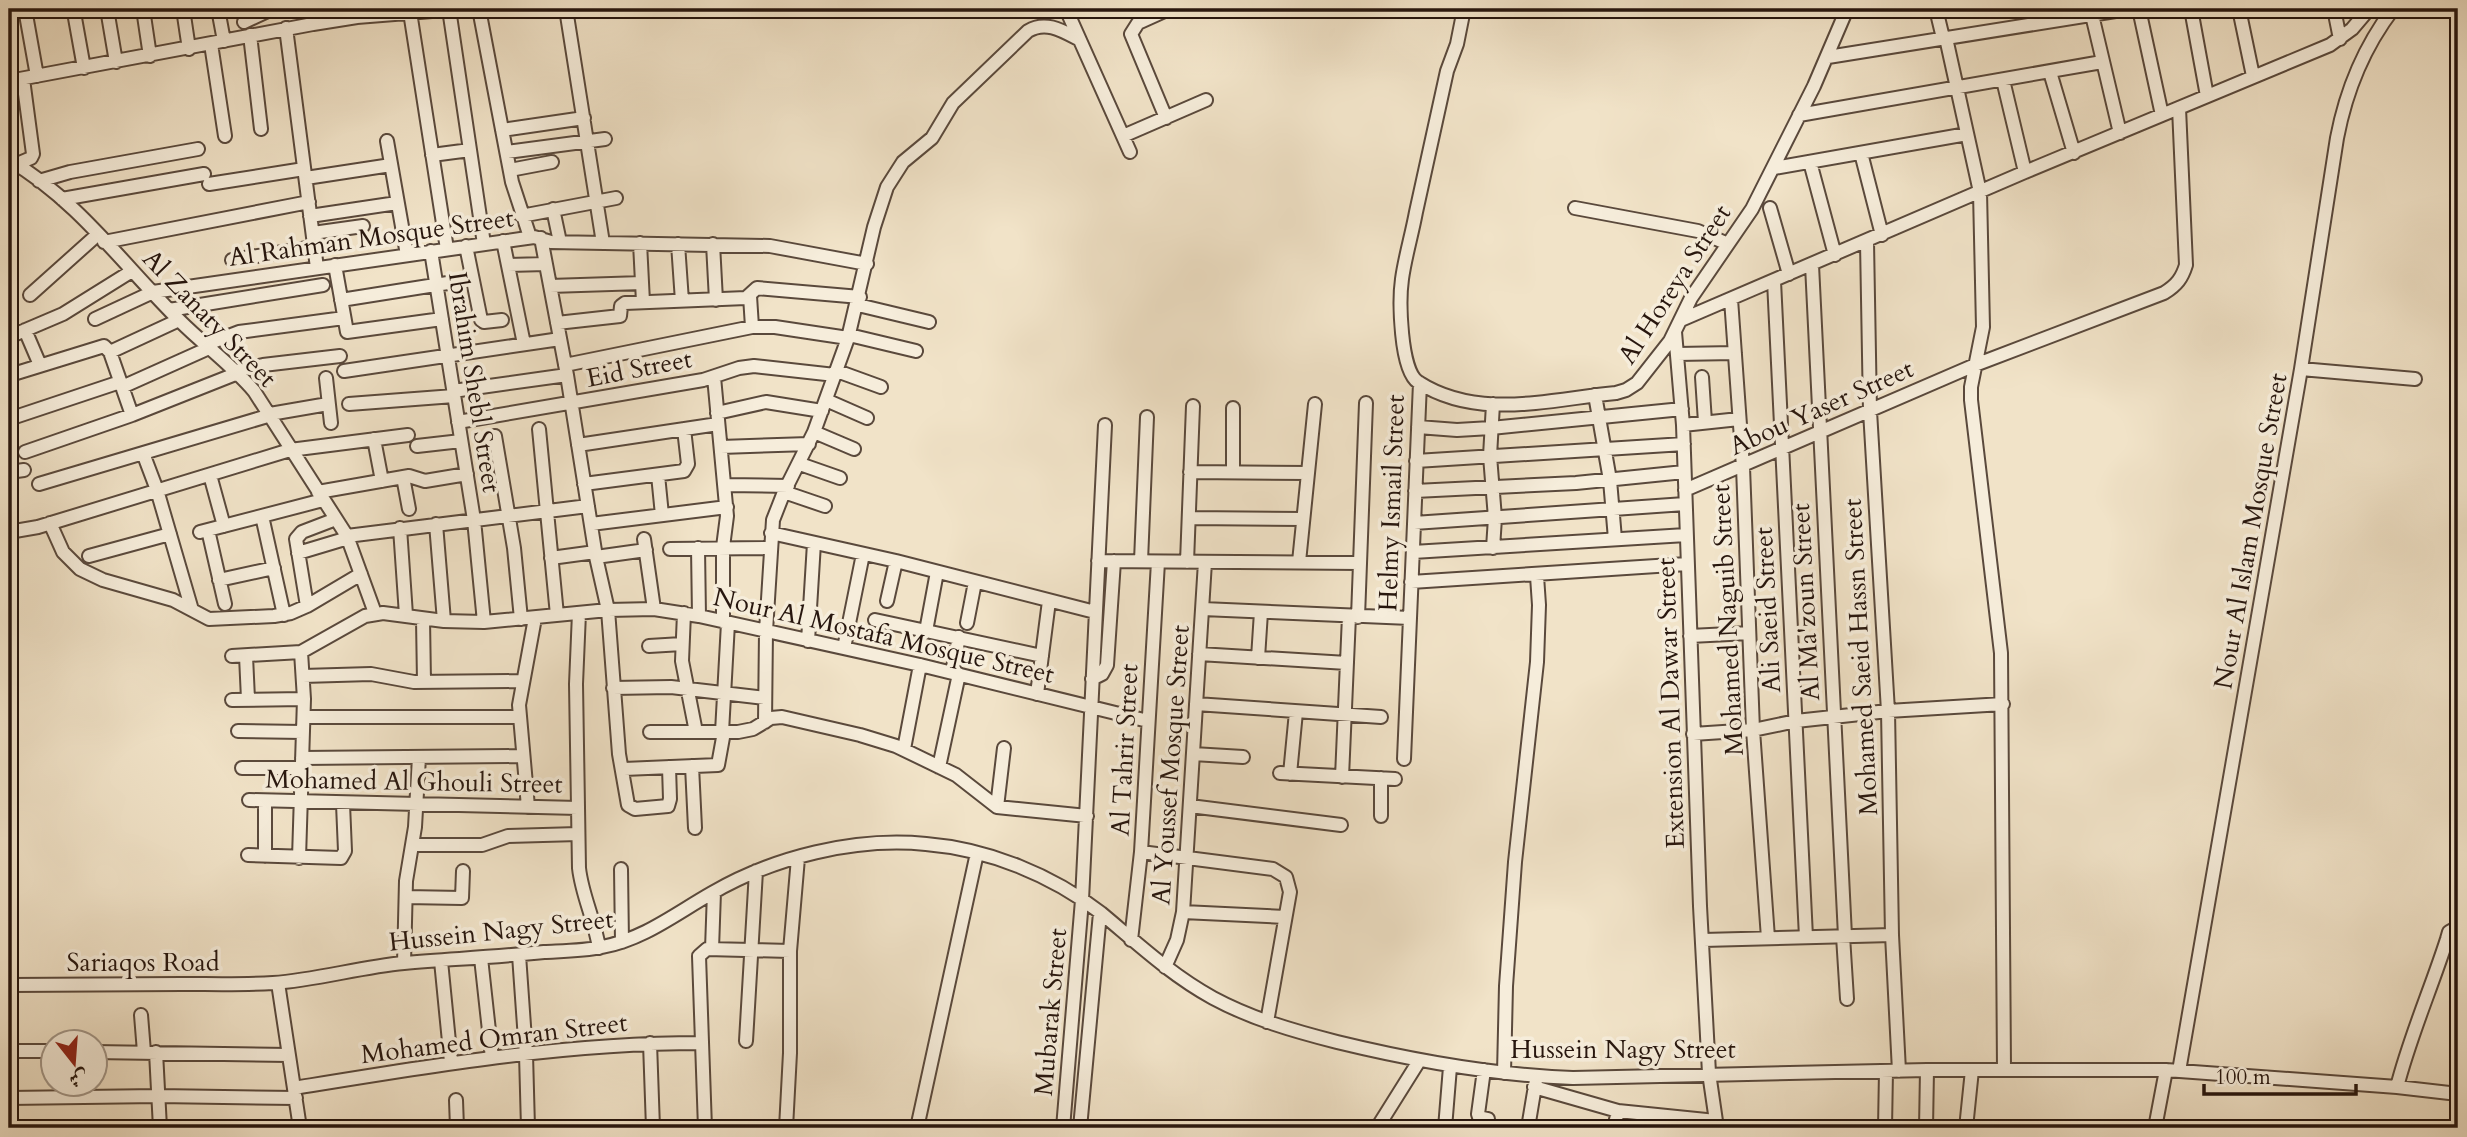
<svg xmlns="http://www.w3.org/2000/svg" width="2467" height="1137" font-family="Cardo,Amiri,serif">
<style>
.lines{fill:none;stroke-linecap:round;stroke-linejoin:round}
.minor-casing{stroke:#5a493c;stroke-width:16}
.minor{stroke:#f6eddb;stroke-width:12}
.labels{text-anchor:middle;stroke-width:7;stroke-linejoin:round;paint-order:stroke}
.street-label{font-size:26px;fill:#27160e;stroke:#f6eddb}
</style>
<rect width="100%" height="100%" fill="#f1e3c8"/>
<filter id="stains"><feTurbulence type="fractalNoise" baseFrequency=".00286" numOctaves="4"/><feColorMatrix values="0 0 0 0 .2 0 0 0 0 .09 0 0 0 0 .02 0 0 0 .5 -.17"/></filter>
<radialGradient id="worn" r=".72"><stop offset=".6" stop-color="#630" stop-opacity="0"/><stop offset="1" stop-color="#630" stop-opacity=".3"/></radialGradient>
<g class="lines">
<defs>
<path id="minor" d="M25,9L37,76
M107,9L116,62
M143,9L150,56
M183,9L189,49
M218,9L224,41
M449,9L484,244
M479,9L512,182L530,237
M566,9L603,243
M1066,9L1130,152
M1464,9L1457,44L1447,71C1437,118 1426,165 1416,212C1412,234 1405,257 1402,279C1399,300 1400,370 1418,382C1478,421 1551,399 1616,393L1626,390L1637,383L1670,341L1691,298L1752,209L1814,86L1847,9
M1936,9L1943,38
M2139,9L2162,115
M2191,9L2207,96
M2239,9L2253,76
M2334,9L2340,39
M410,12L447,249
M2092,15L2120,133
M75,18L84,68
M244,22L272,9
M286,28L317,268
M250,35L261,129
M1946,38L1980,192L1983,327L1971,387V400L2001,653L2004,1069
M211,44L225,136
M1828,57L2128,9
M2050,72L2074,153
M2003,80L2025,172
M9,81L313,24L357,17L457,9
M1799,115L2102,62
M1166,118L1131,34L1138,23L1169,9
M502,130L584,118
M1123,136L1206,100
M387,141L407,255
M507,152L605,139
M1861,153L1882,235
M432,155L470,150
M9,160C77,199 125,267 180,321C204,345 232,365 254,391L347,536L375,613
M1810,162L1835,255
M17,164L31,158L33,154L23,79
M1774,168L1967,134
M510,170L552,162
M306,178L391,165
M39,181L70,172L198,149
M209,184L304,169
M62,199L204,174
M1575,208L1698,231L1728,244
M1770,208L1789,274
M553,209L560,242
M310,216L397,203
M521,216L616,198
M313,233L363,226
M541,238L567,375L596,557L608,610L619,754L628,805L635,809L668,806L670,799L669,767
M503,241L524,344
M104,242L309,202
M1867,242L1870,411L1888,711L1892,935L1899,1071
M640,243L643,302
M678,244L682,301
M713,244L716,300
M466,246L481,320L484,322L502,320
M431,251L474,520L484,622
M232,260L314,247
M335,265L347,332L442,319
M508,265L546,264
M1812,265L1845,936
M1774,281L1806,937
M550,286L642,283
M30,295L97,235
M750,296L752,327
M1731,299L1743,467L1753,730L1768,938
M341,300L454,282
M858,305L929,322
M169,310L323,285
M95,319L153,292L534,237L551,242L770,246L867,264
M1681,320L2025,172L2330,45L2352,29L2369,9
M557,323L620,316L621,306L625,303L746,298L757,288L860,297
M25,330L40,365
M1675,332L1683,425L1700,906L1709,1073L1717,1128
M849,335L916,351
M9,337L63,314L132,271
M205,345L239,332L344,318
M110,352L179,320
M1677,354L1735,353
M565,365L752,327H775L848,338
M2301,369L2415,379
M236,371L263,365L340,356
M344,371L560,339
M837,371L881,387
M10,375L104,346L110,352L132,415
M714,377L727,516L723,547V622
M1702,377L1705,422
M326,378L331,423
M122,387L209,348
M453,391L567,375
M1595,395L1610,480L1615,539
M826,400L867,418
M349,404L454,396
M1493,404L1490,456L1495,518L1493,548
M1233,408V472
M717,413L766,402L822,411
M270,414L328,404
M9,419L120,382
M458,422L703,380L739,368L754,366L835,375
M1683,425L1739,419
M1418,427L1457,430L1491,428L1682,409
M539,429L557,615
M814,432L854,449
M495,436L514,548L521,619
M374,439L382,481
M578,445L718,424
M417,446L461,441
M721,447L809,444
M25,452L132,415L238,373
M143,453L157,490L192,610
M1416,461L1684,444
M800,464L840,478
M9,472L24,470
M1190,472L1308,473
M210,475L224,526
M658,475L662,515
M403,477L409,509
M39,484L271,415
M584,484L684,471L688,464L684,429
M725,485L788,486
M1685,490L1975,365L2164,293C2177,285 2182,278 2186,265L2179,108
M1415,491L1576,483L1684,472
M318,492L409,476L425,481L467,474
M784,492L825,506
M262,516L284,615
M1189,518L1303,519
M50,523L63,552L80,569L103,580L173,600L209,619L274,616L291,613L307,606L361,574
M1414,523L1685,504
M436,524L444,621
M591,524L727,507
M400,528L406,615
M208,530L225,604
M9,532L38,527L290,450L408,435
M200,532L323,500
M771,533L896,561L1095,612
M347,536L588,506
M644,539L654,609
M698,548L699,616
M670,549L770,548
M1413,552L1686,535
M298,553L348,538
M89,556L170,534
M596,557L646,550
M551,558L595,552
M1098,561L1360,563
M1141,561L1147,417
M1187,562L1193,406
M1299,562L1315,404
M219,580L274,568
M1411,582L1687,564
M887,601L896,561
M307,606L296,539L302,532L336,519
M1203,609L1410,618
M579,613L576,684L579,868C582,896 595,920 599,948
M684,613L682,661L696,732
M1358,617L1366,403
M423,619L424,682
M875,620L1042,656
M967,623L975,582
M926,631L937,572
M1690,636L1749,633
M808,641L814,543
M649,646L682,644
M844,648L863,554
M1199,654L1347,663
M232,656L301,652L365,616L383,613L444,621L484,622L608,610L654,609L699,616L920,665L1148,721
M246,656L248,699
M1258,658L1261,612
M952,672L959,637
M303,676L371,674L414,682L523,681
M1092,679L1102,674L1107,665L1114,561
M613,688L671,687L765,698
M1037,694L1049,601
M232,700L304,699
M1196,704L1381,717
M304,717H519
M765,722L766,631L773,520L784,492L814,432L848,338L874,227L887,187L903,162L932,138L953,103L1028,31C1046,20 1063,31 1080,40
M238,731L303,732
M650,732H738L753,729L771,718L782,717L860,735L896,746L956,775L997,807L1087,816
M722,732L728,623
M1693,734L1753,730L1796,721L1888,711L2003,704
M904,749L920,665
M1193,754L1243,757
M302,758L523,756
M1404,759L1420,383
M692,766L695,828
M939,767L959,674
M242,768H302
M624,769L718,765L724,732
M1280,773L1395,779
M1290,774L1296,712
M1342,777L1349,616
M1381,778V816
M249,800L578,808
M1190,806L1341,825
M528,807L519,705L535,618
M997,807L1004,748
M412,845H482L508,836L578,834
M1141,852L1273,869L1286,877L1290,892L1267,1022
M248,855L341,858L345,851L343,804
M265,856V801
M299,858L304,699L301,652
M621,869L622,942
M406,897L462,898L463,871
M1183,912L1285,917
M1843,936L1847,999
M1131,940L1141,852L1158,562
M1703,940L1892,935
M712,949L714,892
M519,955L526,1054L528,1128
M481,958L492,1058
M441,961L451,1062
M404,963L406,881L415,827L419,757
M1165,967L1177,940L1183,912L1205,562
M278,983L300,1128
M9,985C67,985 124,984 182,984C212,984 243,985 273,983C317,980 360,967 404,963C451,959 497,957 544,952C563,951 583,951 602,947C644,939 675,914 712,893C774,857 855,837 926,844C988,849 1052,875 1101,913C1137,943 1171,975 1213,998C1252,1019 1294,1031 1337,1042C1415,1061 1493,1075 1573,1078L1927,1070H2166L2397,1087L2458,1094
M141,1015L144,1052
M746,1041L756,871
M650,1043L653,1128
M9,1051H52
M94,1052L289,1055
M156,1052L160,1128
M1484,1070L1478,1114L1479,1117L1488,1119L1487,1128
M2179,1071L2301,369L2337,138C2346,91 2364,47 2393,9
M1504,1073L1506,986L1515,862L1537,662L1539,605L1537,576
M1534,1087L1618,1111L1716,1121
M2397,1087C2410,1036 2431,989 2447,939L2449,932L2458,927
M294,1088C429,1066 564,1043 701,1043
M9,1098L158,1096L296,1098
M456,1100L457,1128
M705,1128L699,956L707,949L790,951
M786,1128L790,1053V951L798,858
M917,1128L977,853
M1063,1128L1082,900L1105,425
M1080,1128L1100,913
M1377,1128L1419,1061
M1445,1128L1450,1067
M1528,1128L1536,1080
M1614,1128L1618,1111
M1885,1128L1886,1071
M1926,1128L1927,1070
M1966,1128L1972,1070
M2155,1128L2166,1070"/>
</defs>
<!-- minor casing -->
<use href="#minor" class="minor-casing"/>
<!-- minor -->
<use href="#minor" class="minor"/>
</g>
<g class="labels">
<!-- street labels -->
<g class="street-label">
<text transform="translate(371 237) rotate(-8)" y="9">Al Rahman Mosque Street</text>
<text transform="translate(1674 284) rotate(-57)" y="9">Al Horeya Street</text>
<text transform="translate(210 318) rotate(46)" y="9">Al Zanaty Street</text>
<text transform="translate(639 368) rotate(-11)" y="9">Eid Street</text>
<text transform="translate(475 382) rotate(81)" y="9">Ibrahim Shebl Street</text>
<text transform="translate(1821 407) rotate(-24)" y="9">Abou Yaser Street</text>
<text transform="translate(1391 503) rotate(-88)" y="9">Helmy Ismail Street</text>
<text transform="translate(2250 531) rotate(-80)" y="9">Nour Al Islam Mosque Street</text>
<text transform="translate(1805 602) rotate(-93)" y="9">Al Ma'zoun Street</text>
<text transform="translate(1767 610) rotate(-93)" y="9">Ali Saeid Street</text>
<text transform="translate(1727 620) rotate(-93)" y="9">Mohamed Naguib Street</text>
<text transform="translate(884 635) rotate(13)" y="9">Nour Al Mostafa Mosque Street</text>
<text transform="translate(1860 657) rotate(-93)" y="9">Mohamed Saeid Hassn Street</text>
<text transform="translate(1670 703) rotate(-92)" y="9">Extension Al Dawar Street</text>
<text transform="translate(1124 750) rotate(-87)" y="9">Al Tahrir Street</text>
<text transform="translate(1170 765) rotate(-86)" y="9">Al Youssef Mosque Street</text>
<text transform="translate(414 781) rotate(1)" y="9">Mohamed Al Ghouli Street</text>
<text transform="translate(501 930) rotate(-6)" y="9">Hussein Nagy Street</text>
<text x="143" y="971">Sariaqos Road</text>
<text transform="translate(1050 1012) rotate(-85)" y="9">Mubarak Street</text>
<text transform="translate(494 1038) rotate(-7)" y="9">Mohamed Omran Street</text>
<text x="1623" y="1058">Hussein Nagy Street</text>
</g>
</g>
<!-- margin -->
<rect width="2467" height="1137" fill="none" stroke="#f1e3c8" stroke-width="35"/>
<rect x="10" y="10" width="2446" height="1116" fill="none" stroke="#27160e" stroke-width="3.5"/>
<rect x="18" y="18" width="2432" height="1102" fill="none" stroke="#27160e" stroke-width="2"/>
<!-- north arrow -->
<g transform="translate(74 1063) rotate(163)"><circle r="33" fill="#f6eddb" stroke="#a39789" stroke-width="2"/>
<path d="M0-5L12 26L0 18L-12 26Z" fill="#8f2418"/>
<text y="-10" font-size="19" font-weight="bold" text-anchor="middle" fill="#27160e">ش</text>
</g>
<!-- scale -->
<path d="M2204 1084v10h152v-10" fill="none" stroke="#27160e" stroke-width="3.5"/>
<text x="2215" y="1084" font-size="21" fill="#27160e" stroke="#f6eddb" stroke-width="5" paint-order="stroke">100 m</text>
<rect width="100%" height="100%" filter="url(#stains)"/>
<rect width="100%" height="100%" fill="url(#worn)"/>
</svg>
